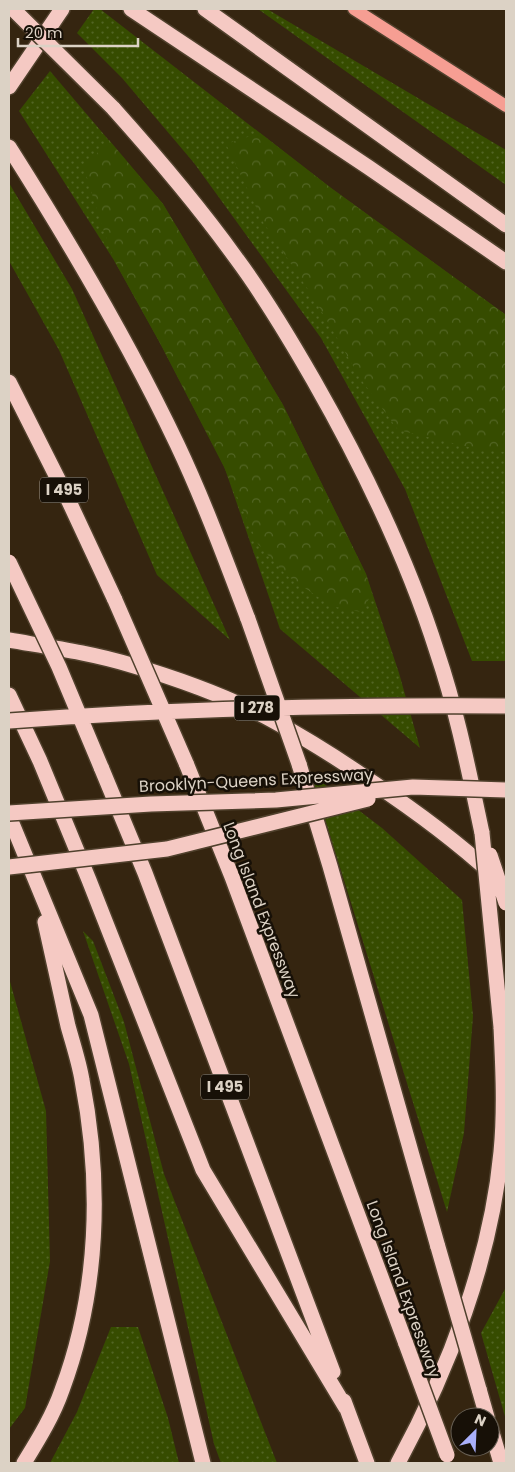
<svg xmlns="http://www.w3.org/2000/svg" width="515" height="1472" font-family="Poppins,sans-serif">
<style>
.grass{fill:url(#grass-dots)}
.forest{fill:url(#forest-crowns)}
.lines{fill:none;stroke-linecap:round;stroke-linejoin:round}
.major-casing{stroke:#50412d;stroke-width:15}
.highway-casing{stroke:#50412d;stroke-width:18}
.major{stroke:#f69e93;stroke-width:12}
.highway{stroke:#f5c9c3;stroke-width:15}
.highway-bridge-casing{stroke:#50412d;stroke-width:18;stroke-linecap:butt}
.highway-bridge{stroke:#f5c9c3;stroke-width:15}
.labels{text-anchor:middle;stroke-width:5;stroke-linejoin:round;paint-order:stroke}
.shield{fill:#171007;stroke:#a1988c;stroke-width:1}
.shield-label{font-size:15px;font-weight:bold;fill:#dcd2c5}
.street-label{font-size:16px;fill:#dcd2c5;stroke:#171007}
</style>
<defs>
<pattern id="grass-dots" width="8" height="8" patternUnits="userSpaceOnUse" patternTransform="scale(1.25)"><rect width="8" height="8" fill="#364c00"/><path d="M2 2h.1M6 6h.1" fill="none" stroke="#526524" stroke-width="1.8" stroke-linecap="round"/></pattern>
<pattern id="forest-crowns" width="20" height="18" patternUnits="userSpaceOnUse" patternTransform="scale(1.25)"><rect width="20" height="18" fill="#364c00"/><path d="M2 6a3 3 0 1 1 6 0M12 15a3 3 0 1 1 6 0" fill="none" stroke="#526524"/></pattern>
</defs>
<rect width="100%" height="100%" fill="#352510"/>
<!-- grass -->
<path class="grass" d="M94,9H100L331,188L506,315V661H472L405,489L321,338L194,163L122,78L77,33Z
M258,9H267L506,150V185Z
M50,71L163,204L283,405L366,574L399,673L420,748L280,629L224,466L160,343L115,262L19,111Z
M9,183L72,289L230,640L157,575L59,350L9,261Z
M311,774L382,828L462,900L473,1016L464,1133L447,1212Z
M83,931L93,941L124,1022L164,1174L277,1463H221L214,1444L129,1064Z
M9,978L46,1111L50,1261L25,1408L9,1429Z
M506,1280V1420L481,1333L505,1289Z
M111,1327H138L168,1418L179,1463H50L77,1412Z"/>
<!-- forest -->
<path class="forest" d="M260,133L331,188L506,315V452L477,449L398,430L360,378L315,300L263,222L226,144Z
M109,140L163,204L283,405L366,574L372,594L361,612L331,606L286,575L258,544L224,467L160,343L115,262L101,223L84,168Z"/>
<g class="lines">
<defs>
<path id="major" d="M354,9L506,106"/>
<path id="highway" d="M131,9L368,167L506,262
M205,9L506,225
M9,87L62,9
M113,108C156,156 198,205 236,258C265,297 290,339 314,381C363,467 407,557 437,652C457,711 469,772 482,833
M9,147C70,243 128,341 177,444C204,501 226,561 248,619
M9,382L66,495L115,600
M9,640C49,647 92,653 131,665C179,679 228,697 272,720C307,739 340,760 372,782C414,810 455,840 492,874
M9,695L40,761L89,880L203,1170L346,1408
M186,763L232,877L406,1344
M299,764L330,866L438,1247
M101,767L145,873L333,1372
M9,816L91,1015L203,1463
M479,1389L487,1417
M344,1401L367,1463
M490,1426L501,1463
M24,1463C38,1440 53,1416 62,1390C99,1291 102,1183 82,1080C79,1062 73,1044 68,1026C60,991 53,957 45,922
M398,1463C449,1369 491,1259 501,1152C505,1111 503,1069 501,1027"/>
</defs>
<!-- major casing -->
<use href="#major" class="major-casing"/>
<!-- highway casing -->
<use href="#highway" class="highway-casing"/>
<!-- major -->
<use href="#major" class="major"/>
<!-- highway -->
<use href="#highway" class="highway"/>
<defs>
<path id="highway-bridge" d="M13,9L113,108
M9,562L59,667L101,767
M115,600L186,763
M248,619L299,764
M9,721C174,708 340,705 506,706
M9,813L151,804L276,800L413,787L506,790
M482,833L501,1027
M490,855L506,903
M9,867L167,849L368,799
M438,1247L479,1389
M406,1344L447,1455"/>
</defs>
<!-- highway-bridge casing -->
<use href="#highway-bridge" class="highway-bridge-casing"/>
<!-- highway-bridge -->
<use href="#highway-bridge" class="highway-bridge"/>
</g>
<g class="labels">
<!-- shield labels -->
<g class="shield">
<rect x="40" y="477.5" width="48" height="25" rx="4"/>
<rect x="234.5" y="695.5" width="45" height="25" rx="4"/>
<rect x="201" y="1074.5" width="48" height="25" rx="4"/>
</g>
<g class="shield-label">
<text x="64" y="495">I 495</text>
<text x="257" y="713">I 278</text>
<text x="225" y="1092">I 495</text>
</g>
<!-- street labels -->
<g class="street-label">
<text transform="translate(256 780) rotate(-3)" y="6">Brooklyn-Queens Expressway</text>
<text transform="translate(262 910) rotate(69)" y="6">Long Island Expressway</text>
<text transform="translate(404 1289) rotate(70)" y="6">Long Island Expressway</text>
</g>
</g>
<!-- border -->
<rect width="515" height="1472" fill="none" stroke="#dcd2c5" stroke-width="20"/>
<!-- north arrow -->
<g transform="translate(475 1432) rotate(24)"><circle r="24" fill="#171007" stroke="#665e53"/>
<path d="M0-4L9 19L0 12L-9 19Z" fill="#aab0fb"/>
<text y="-8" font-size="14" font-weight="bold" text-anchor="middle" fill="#dcd2c5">N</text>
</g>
<!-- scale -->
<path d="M18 38v8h120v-8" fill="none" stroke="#dcd2c5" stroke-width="2.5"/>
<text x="25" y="38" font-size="15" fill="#dcd2c5" stroke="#171007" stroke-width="4" paint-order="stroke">20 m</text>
</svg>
